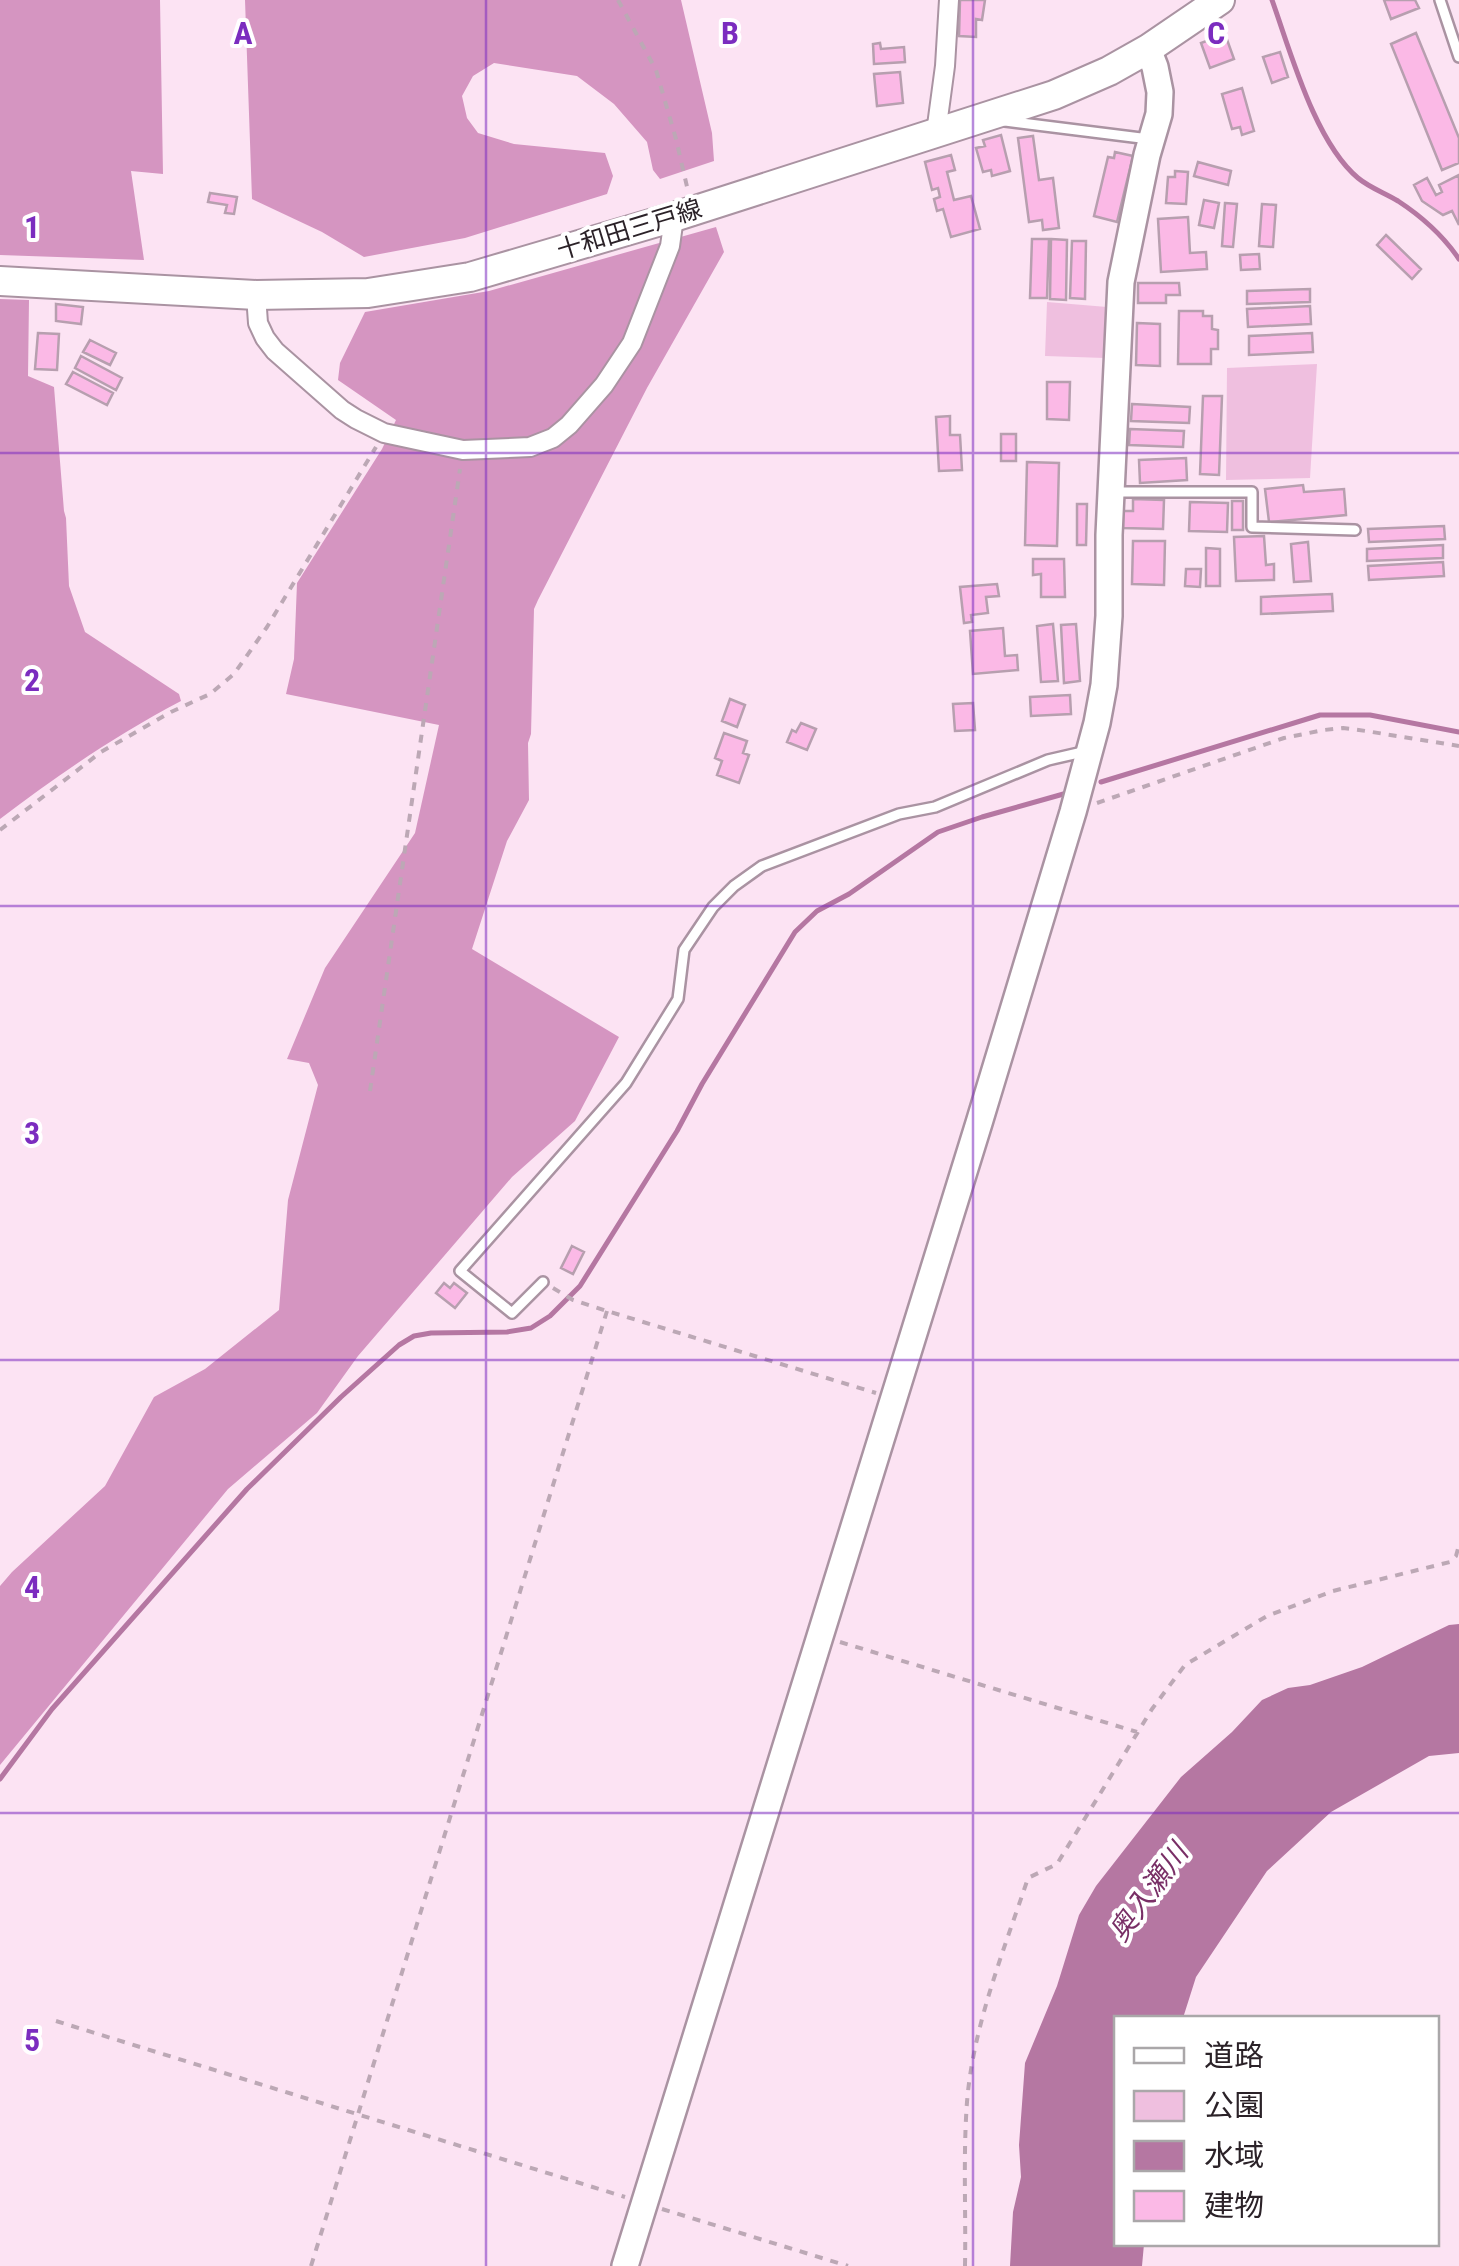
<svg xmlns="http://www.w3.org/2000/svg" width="1459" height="2266" font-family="'Roboto Condensed','Noto Sans JP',sans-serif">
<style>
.green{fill:#efbfdf}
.forest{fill:#d595c1}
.water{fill:#b577a2}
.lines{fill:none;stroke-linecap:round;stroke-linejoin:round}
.stream{stroke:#b577a2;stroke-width:5}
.building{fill:#fbb9e6;stroke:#b79faf;stroke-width:2.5}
.lane-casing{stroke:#aa93a2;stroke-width:14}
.street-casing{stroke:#aa93a2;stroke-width:22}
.secondary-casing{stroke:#aa93a2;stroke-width:30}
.primary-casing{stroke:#aa93a2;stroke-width:32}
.path{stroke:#bca8b5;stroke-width:4;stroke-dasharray:8 8;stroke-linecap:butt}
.lane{stroke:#fff;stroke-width:9}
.street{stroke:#fff;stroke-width:18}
.secondary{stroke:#fff;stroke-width:25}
.primary{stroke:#fff;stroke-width:28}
.grid{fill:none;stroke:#7b2cbf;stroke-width:2.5;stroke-opacity:0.55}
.labels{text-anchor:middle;stroke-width:8;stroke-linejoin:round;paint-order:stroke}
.street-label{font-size:25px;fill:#2b2228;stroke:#fff}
.water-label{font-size:28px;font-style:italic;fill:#792f66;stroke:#fff}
.grid-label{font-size:32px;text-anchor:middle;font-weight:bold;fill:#7b2cbf;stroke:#fff;stroke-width:8;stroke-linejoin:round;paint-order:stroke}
</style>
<rect width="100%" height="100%" fill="#fce3f3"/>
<!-- green -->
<path class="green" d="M1047,302L1107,307L1105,358L1045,356Z
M1317,364L1310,478L1226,480L1227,368Z"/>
<!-- forest -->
<path class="forest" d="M0,0H160L163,174L131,171L144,260L0,255Z
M245,0H681L712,133L714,161L660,179L653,170L647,142L614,104L577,76L494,63L473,76L462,96L467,118L478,133L514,144L605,153L613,176L607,194L465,238L364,257L322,232L252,199Z
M716,227L724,252L647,388L538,600L534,609L531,734L528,743L529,800L507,841L472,949L619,1037L575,1121L512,1177L358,1356L317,1413L228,1489L0,1765V1586L12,1572L105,1486L154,1397L205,1369L279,1310L288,1200L318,1085L309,1063L287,1059L325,968L415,833L439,725L286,694L294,659L297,583L382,449L396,420L338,380L340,363L365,312L489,291Z
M0,299L29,300L28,376L54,387L64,511L66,518L69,586L85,632L179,694L181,701C116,735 58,775 0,819Z"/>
<!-- water -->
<path class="water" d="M1459,1624V1753L1429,1756L1331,1812L1267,1871L1196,1977L1183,2018H1116V2244H1144L1142,2266H1010L1013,2212L1021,2177L1019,2145L1025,2063L1057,1986L1079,1915L1096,1886L1181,1777L1232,1732L1262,1700L1288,1688L1310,1685L1362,1667L1449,1625Z"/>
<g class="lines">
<!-- stream -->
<path class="stream" d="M1272,0C1291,53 1315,142 1358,178C1370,188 1385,193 1398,201C1421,216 1444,237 1459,259
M1101,782L1320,715H1370L1459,732
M0,1779L52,1709L247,1489L341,1397L399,1345L414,1336L431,1333L507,1332L531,1328L550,1316L580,1286L677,1131L702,1084L795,932L817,911L849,894L938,832L982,817L1067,793"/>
</g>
<!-- building -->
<path class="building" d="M960,0H985L982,20L976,19V37L959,36Z
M1384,0H1415L1419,8L1391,19Z
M1416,33L1459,138V163L1442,170L1391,44Z
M1225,34L1234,59L1210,68L1201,43Z
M880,43L881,49L904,47L905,62L874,64L873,44Z
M1280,52L1288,77L1272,83L1263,57Z
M900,72L903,103L877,106L874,74Z
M1242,88L1254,131L1242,135L1240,127L1232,129L1222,94Z
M1001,135L1010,171L992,176L991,170L983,172L976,148L985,146L983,140Z
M1033,136L1039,180L1053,178L1059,228L1043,230L1042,220L1029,222L1018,138Z
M1115,152L1133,156L1117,222L1094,216L1108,157L1114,158Z
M951,155L955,170L947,172L954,200L971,196L980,229L951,237L943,209L937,211L934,199L940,197L938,188L932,190L925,162Z
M1198,162L1231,171L1228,185L1194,176Z
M1175,171L1188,172L1186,204L1166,203L1168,177H1175Z
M1459,175V225L1452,211L1443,215L1422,201L1414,185L1427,178L1436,195L1442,192L1439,185Z
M210,193L237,197L234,214L225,213L227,205L208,202Z
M1204,200L1219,203L1214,228L1199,225Z
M1225,203L1237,204L1233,247L1222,246Z
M1262,204L1276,205L1273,247L1259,246Z
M1188,217L1190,253L1206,252L1207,269L1161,272L1158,219Z
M1386,235L1421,269L1412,279L1377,245Z
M1032,239H1049L1047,298H1030Z
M1051,239L1067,240L1066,300L1050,299Z
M1072,241H1086L1085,299L1070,298Z
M1259,254L1260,269L1241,270L1240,255Z
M1138,283H1179L1180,295H1166V303H1138Z
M1310,289V302L1247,304V291Z
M56,304L83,307L81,324L56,321Z
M1310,306L1311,324L1248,327L1247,309Z
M1179,311H1203V316H1212V329L1218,330V349H1211V364H1178Z
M1137,323L1160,324V366L1136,365Z
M38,333L59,334L57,370L35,369Z
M1312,333L1313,352L1249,355V336Z
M90,340L116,353L110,365L83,352Z
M81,356L122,378L116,390L75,368Z
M73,372L113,393L107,405L66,384Z
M1047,382H1070L1069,420L1047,419Z
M1203,396H1222L1219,475L1200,474Z
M1132,404L1190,407L1189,423L1131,421Z
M950,416V435H960L962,470L939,471L936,417Z
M1130,429L1184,431L1183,447L1129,445Z
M1001,434H1016V461H1001Z
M1186,458L1187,480L1140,483L1139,460Z
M1027,462L1059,463L1057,546L1025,545Z
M1303,485L1304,492L1344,489L1346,515L1269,522L1265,489Z
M1133,499L1164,500L1163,529L1123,528V511H1133Z
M1232,501H1243V530H1232Z
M1190,502L1228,503L1227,532L1189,531Z
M1077,504H1087L1086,545H1077Z
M1444,526L1445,539L1369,542L1368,529Z
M1264,536L1266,565L1274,564V580L1236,581L1234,537Z
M1133,541H1165L1164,585L1132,584Z
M1308,542L1311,581L1294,582L1291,544Z
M1443,545V558L1367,561V549Z
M1206,548L1220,549V586H1206Z
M1033,559H1064L1065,597H1041V574L1033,575Z
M1443,562L1444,576L1369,580L1368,566Z
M1186,569H1201L1200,587L1185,586Z
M997,584L999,596L986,597L988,613L971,615L972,622L964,623L960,587Z
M1332,594L1333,611L1261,614V597Z
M1053,624L1058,681L1041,682L1037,626Z
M1076,624L1080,681L1064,683L1061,625Z
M1003,628L1005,656L1017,655L1018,670L973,674L970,631Z
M1070,695L1071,714L1031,716L1030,697Z
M730,699L745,705L737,727L722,721Z
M973,703L975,730L955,731L953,704Z
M801,723L816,729L807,750L787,742L792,730L796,732Z
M724,733L747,741L743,753L749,755L739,783L717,775L722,761L715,758Z
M572,1246L584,1252L573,1274L561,1268Z
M444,1283L450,1288L454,1283L467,1293L455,1308L436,1293Z"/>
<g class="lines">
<defs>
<path id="lane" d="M1440,0L1459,57
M1005,121L1149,139
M1112,492H1252V527L1355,530
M543,1282L512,1313L460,1271L626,1083L678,999L684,950L713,907L734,886L762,866L899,814L935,807L1048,760L1087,751"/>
<path id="street" d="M936,133L945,66L949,0
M256,295L258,323L265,338L275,351L342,410L356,419L384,433L463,450L530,447L553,438L569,425L604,385L632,343L670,246L674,217"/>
<path id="secondary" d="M625,2266L979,1123L1073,812L1097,723L1104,685L1109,616V535L1121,282L1147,155L1159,114L1160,92L1155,67L1148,49"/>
<path id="primary" d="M0,281L256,295L368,293L470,277L674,217L1054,95L1109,71L1148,49L1220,0"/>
</defs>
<!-- lane casing -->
<use href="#lane" class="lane-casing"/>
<!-- street casing -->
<use href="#street" class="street-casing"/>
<!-- secondary casing -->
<use href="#secondary" class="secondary-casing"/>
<!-- primary casing -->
<use href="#primary" class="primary-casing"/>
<!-- path -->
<path class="path" d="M618,0L656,70L676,139L688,191
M1097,803L1284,738L1324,730L1343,728L1366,731L1459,746
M0,830L101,752L171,712L210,694L234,674L267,627L376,447
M370,1091L460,469
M553,1288L573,1300L607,1311L876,1393
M840,1642L1137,1732
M56,2021L625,2197
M662,2209L848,2266
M311,2266L607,1311
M965,2266C966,2212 963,2156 967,2102C973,2026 1004,1950 1028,1878L1057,1864L1152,1709L1185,1665L1267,1616L1333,1591L1450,1562L1456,1556L1459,1545"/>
<!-- lane -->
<use href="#lane" class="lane"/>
<!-- street -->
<use href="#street" class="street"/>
<!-- secondary -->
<use href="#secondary" class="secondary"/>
<!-- primary -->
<use href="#primary" class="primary"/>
</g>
<!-- grid -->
<path class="grid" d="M486,0V2266M973,0V2266M0,453H1459M0,906H1459M0,1360H1459M0,1813H1459"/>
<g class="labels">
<!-- street labels -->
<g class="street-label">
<text transform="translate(629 229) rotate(-17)" y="9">十和田三戸線</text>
</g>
<!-- water labels -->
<g class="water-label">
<text transform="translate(1148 1892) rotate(-54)" y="10">奥入瀬川</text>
</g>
</g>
<g class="grid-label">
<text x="243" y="44">A</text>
<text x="730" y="44">B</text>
<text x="1216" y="44">C</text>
<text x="32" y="238">1</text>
<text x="32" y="691">2</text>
<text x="32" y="1144">3</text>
<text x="32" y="1598">4</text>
<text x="32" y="2051">5</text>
</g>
<!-- legend -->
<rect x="1114" y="2016" width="325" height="230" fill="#ffffff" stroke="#aaa7a9" stroke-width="2.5"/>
<rect x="1134" y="2048" width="50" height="15" fill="#ffffff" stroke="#aaa7a9" stroke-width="2.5"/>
<text x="1204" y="2066" font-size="30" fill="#2b2228">道路</text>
<rect x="1134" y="2091" width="50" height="30" fill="#efbfdf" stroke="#aaa7a9" stroke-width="2.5"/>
<text x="1204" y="2116" font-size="30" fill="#2b2228">公園</text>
<rect x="1134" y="2141" width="50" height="30" fill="#b577a2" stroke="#aaa7a9" stroke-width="2.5"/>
<text x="1204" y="2166" font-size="30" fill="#2b2228">水域</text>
<rect x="1134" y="2191" width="50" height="30" fill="#fbb9e6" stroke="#aaa7a9" stroke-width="2.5"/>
<text x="1204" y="2216" font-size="30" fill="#2b2228">建物</text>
</svg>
